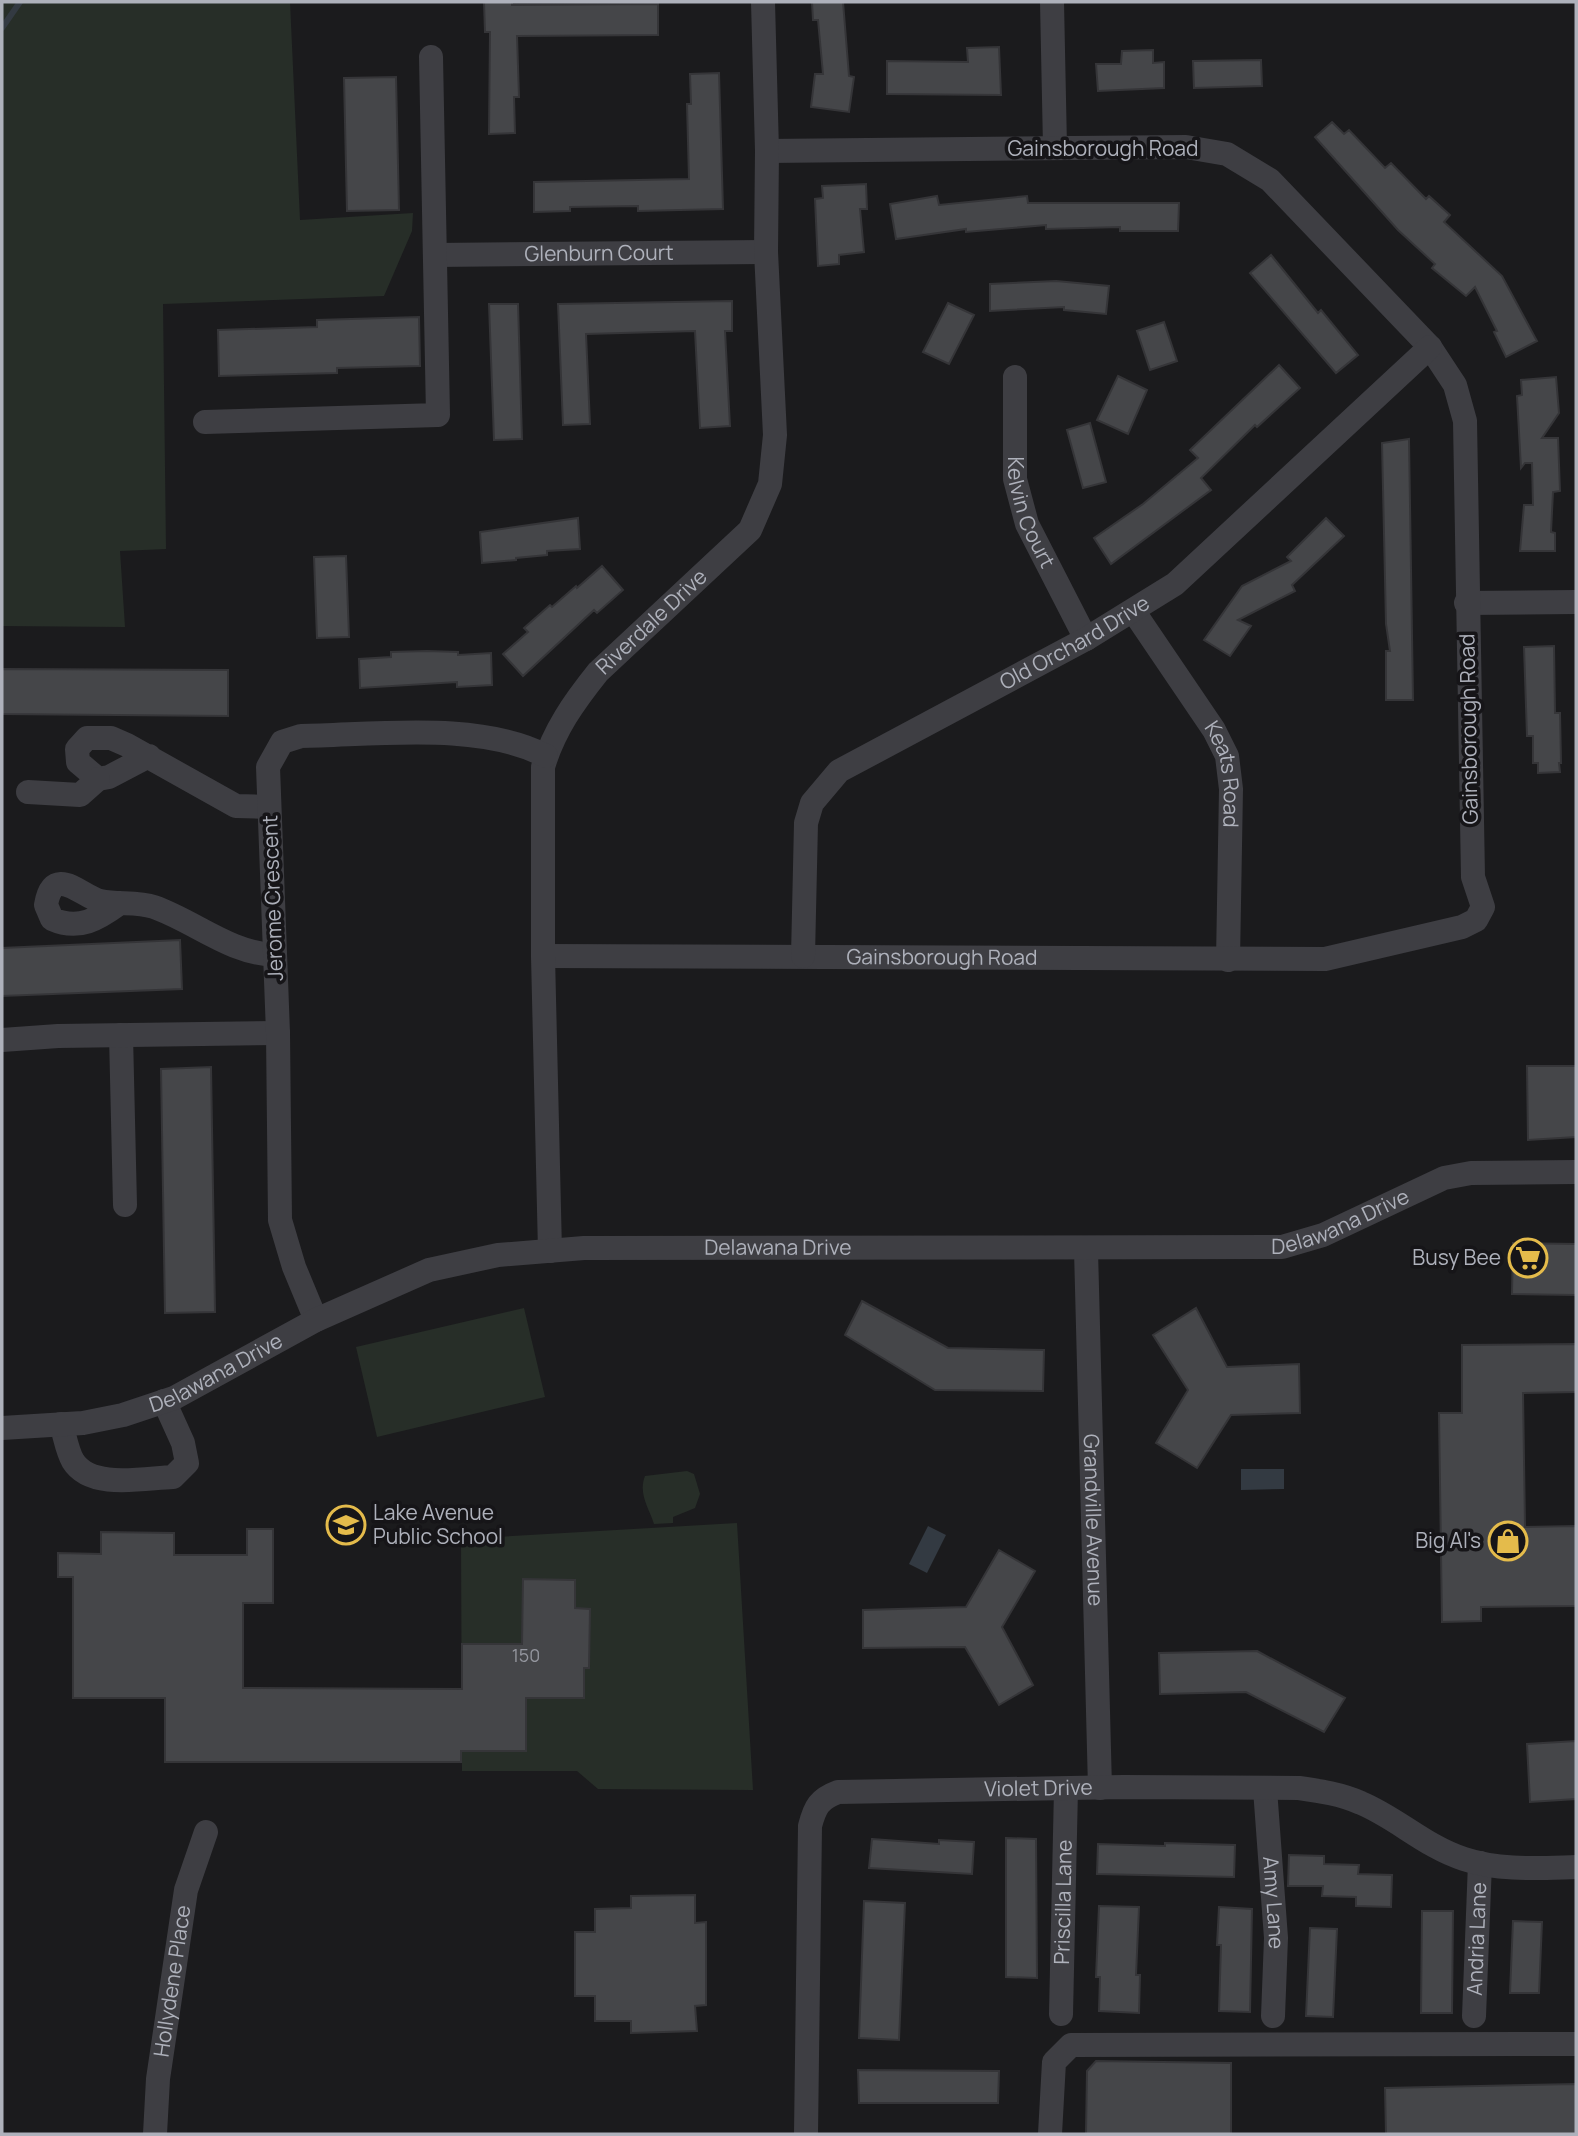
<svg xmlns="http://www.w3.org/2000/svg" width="1578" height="2136" font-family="Manrope,sans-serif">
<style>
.green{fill:#272e28}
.water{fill:#333a42}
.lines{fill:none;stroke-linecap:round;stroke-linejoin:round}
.stream{stroke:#333a42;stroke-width:6}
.building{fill:#454649;stroke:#353538;stroke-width:2}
.minor{stroke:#3e3e43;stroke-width:24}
.labels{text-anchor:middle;stroke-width:7;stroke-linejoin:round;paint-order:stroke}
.number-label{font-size:18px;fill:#94969e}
.street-label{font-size:21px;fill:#aeb1bb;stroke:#161518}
.poi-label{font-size:21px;fill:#aeb1bb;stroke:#161518;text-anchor:end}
</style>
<rect width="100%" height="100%" fill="#1b1b1d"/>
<!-- green -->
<path class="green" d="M2,2H290L300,220L413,213L412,231L384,296L163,304L166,549L120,551L125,627L2,626Z
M524,1308L545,1397L377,1437L356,1347Z
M687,1471L694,1474L700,1494L695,1508L673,1517V1523L654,1524C649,1508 638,1494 645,1476Z
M737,1523L753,1790L598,1789L577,1771H462L461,1539Z"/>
<!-- water -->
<path class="water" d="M1284,1469V1489L1241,1490V1469Z
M928,1526L946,1535L927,1573L909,1564Z"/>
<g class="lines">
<!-- stream -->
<path class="stream" d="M2,28L20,2"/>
</g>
<!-- building -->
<path class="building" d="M484,2H512V5L658,4V35L517,36L519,97H514L515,133L489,134L490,32H485Z
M812,2H843L849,76L854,77L849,112L811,107L815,74H823L818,20H813Z
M999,47L1001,95L887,94V61L968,62L967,48Z
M1153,50V63L1164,62V88L1098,91L1096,64H1121L1122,51Z
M1261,60L1262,86L1194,88L1193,61Z
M719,73L723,209L638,211V206L570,207V211L534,212V182L689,179L687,104H691L690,74Z
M396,77L399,210L347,211L344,78Z
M1332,122L1344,134L1349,130L1385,168L1391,163L1426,199L1429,196L1450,215L1444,222L1502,276L1537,341L1506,357L1494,332L1497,331L1475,287L1466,296L1432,268L1435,264L1398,230L1315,137Z
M866,184L867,209H860L864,252L839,255V264L818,266L815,199L823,198L822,186Z
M937,196L939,205L1027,196L1028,203H1179L1178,231H1120V227L1046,229V225L966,232V229L896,239L890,204Z
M1271,255L1318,313L1321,310L1358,355L1336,373L1250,273Z
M1056,281L1109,286L1106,314L1064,310V307L990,311V284Z
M732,301V331H725L730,426L700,428L695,331L586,334L590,424L563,425L558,304Z
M948,303L974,315L949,364L923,352Z
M489,304H518L522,439L494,440Z
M419,317L420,366L337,368V373L219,376L218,330L317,327V320Z
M1164,322L1177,361L1150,370L1137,331Z
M1279,365L1300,388L1257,427L1255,425L1201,478L1211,490L1111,564L1094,538L1143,504L1198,458L1190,450Z
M1118,376L1147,390L1128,434L1097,420Z
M1556,377L1559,413L1542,438H1558L1560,491L1553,492L1551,532L1555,533V551H1520L1524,505H1533L1532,463H1525L1521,468L1517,396L1522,395L1521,380Z
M1090,423L1106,482L1083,488L1067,430Z
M1409,439L1413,700H1386V651H1390L1386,624L1382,443Z
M578,518L580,549L547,551V555L516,558V560L482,563L480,532Z
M1326,518L1344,536L1292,585L1295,591L1238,620L1251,626L1230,656L1204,640L1242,586L1291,561L1287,557Z
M346,556L349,637L317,638L314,557Z
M602,566L623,590L597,613L594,610L523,676L503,654L528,632L524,628L550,605L552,607L576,586L577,588Z
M1554,646L1555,713H1560L1561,763H1559L1560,772L1538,773V763H1533V736H1527L1524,647Z
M427,651L458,652V655L491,653L492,685L457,687V682L360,688L359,659L391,657V652Z
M2,669L228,670V716L2,714Z
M180,940L182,989L2,996V948Z
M1527,1066H1576V1137L1528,1140Z
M211,1067L215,1312L165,1313L161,1069Z
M1513,1243L1576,1244V1295L1512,1294Z
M862,1301L948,1348L1044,1350L1043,1391L935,1390L845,1335Z
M1196,1308L1227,1367L1299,1364L1300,1413L1231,1415L1197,1468L1156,1443L1188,1390L1153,1335Z
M1576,1344V1392L1523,1393L1525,1527L1576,1526V1606L1481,1607V1621L1442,1622L1439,1413H1462V1345Z
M247,1529H273V1603H243V1688L462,1689V1644H522L523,1579L575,1580V1608L590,1609L589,1668H584V1698H526V1751H461V1762H165V1698H73V1577H58V1553L101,1554V1532L174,1533V1555H247Z
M999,1550L1035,1571L1002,1627L1033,1685L999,1705L965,1647L863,1648V1610L966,1607Z
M1257,1651L1345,1698L1324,1732L1246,1692L1160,1694L1159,1653Z
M1576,1741V1799L1530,1802L1527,1744Z
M1006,1838L1036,1839L1037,1978L1006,1977Z
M872,1839L939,1844V1840L974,1842L972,1874L869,1868Z
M1165,1843L1235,1845L1234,1877L1097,1874L1098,1844L1165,1846Z
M1289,1855L1324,1856V1864L1359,1865L1358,1874L1392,1875L1391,1907L1356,1906V1897L1322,1896L1323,1886H1288Z
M695,1895V1923L706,1922V2005L695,2006L697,2031L631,2033V2021H595V1996H575V1932H595V1909L631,1908V1896Z
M864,1901L905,1903L899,2040L859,2038Z
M1099,1906L1139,1907L1136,1975H1140L1139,2013L1099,2011L1100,1977H1096Z
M1219,1907L1252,1909L1250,2012L1219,2011L1221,1945H1217Z
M1422,1911H1453L1452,2013H1421Z
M1513,1921L1542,1922L1539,1993H1510Z
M1310,1928L1337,1929L1333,2017L1306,2016Z
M1096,2061L1231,2063V2134H1086L1087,2071Z
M858,2070L999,2071L998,2103H859Z
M1576,2084V2134H1386L1385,2088Z"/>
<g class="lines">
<!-- minor -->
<g class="minor">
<path d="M1052,2L1055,147"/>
<path id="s1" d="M435,255L766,252"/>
<path id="s2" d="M1015,377V479L1027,524L1086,639"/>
<path d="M205,422L438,415L431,57"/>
<path d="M1466,603L1576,602"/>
<path id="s3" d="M1134,612L1214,730L1227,756L1231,789L1228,960"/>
<path d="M149,756L109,777L98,779L78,762L77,749L87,738H111L127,745L236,806L269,807"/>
<path d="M28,792L80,795L98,779"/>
<path d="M120,903C98,919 79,931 52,919L46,905C53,863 81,896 100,901C118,905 137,901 154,907C196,922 229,953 275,955"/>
<path id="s4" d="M543,956L1325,959L1462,927L1476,920L1483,907L1473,877L1465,421L1455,385L1430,347L1270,180L1227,154L1186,147L767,151"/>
<path id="s5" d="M803,956L806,823L812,803L839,771L1086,639L1175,584L1430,347"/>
<path d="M121,1035L125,1205"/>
<path d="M2,1040L58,1036L278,1033"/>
<path id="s6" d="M1086,1250L1100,1788"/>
<path id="s7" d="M550,1251L543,956V767C554,730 574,702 598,672L750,530L770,484L775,435L766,252L767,151L763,2"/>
<path d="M316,1320L294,1267L280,1220L278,1033L268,767L282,742L301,736C376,735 479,721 546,756"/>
<path d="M61,1424C65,1436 67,1451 73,1461C91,1490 144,1478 173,1477L187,1463L183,1443L164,1401"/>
<path id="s8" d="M2,1428L83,1423L123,1415L174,1398L316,1320L429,1270L498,1255L584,1248L1282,1247L1323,1235L1444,1178L1471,1173L1576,1172"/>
<path id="s9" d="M1265,1789L1276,1938L1273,2016"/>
<path id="s10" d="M1061,2014L1066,1789"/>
<path id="s11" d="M1474,2016L1480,1863"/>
<path id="s12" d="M155,2134L158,2079L186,1890L206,1832"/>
<path id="s13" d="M806,2134L810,1826C815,1807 819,1799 838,1792L1123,1787L1299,1788C1320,1791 1341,1794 1361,1803C1397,1818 1426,1847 1464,1859C1500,1871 1539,1868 1576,1867"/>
<path d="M1050,2134L1054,2062L1071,2045L1576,2044"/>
</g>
</g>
<!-- icons -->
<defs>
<symbol id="supermarket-ring" viewBox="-11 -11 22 22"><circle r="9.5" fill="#161518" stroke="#e4bb4b" stroke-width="1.5"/><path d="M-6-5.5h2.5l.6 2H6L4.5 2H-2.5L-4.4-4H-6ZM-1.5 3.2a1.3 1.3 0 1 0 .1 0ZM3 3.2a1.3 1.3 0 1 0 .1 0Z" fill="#e4bb4b"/></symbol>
<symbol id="school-ring" viewBox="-11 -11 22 22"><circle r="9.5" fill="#161518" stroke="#e4bb4b" stroke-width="1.5"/><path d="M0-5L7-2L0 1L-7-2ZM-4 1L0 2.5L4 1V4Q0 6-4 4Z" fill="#e4bb4b"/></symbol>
<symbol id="shop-ring" viewBox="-11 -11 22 22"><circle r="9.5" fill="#161518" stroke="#e4bb4b" stroke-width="1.5"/><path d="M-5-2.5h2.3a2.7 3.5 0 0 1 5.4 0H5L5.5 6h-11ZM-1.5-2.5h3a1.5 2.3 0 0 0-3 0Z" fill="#e4bb4b"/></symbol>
</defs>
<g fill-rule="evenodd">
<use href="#supermarket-ring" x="1506" y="1236" width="44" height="44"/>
<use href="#school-ring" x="324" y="1503" width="44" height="44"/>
<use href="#shop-ring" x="1486" y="1519" width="44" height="44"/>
</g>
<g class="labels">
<!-- number labels -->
<g class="number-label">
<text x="526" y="1662">150</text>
</g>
<!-- street labels -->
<g class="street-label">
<text x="1103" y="156">Gainsborough Road</text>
<text dy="7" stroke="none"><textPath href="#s1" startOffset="164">Glenburn Court</textPath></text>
<text dy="7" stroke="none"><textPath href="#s2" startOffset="138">Kelvin Court</textPath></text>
<text dy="7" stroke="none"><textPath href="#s7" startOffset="668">Riverdale Drive</textPath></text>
<text dy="7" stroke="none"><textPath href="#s5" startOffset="464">Old Orchard Drive</textPath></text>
<text transform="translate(1469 729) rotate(-91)" y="7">Gainsborough Road</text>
<text dy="7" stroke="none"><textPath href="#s3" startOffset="189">Keats Road</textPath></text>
<text transform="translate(273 898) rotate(-92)" y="7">Jerome Crescent</text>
<text dy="7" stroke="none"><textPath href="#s4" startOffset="399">Gainsborough Road</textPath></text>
<text dy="7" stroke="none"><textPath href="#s8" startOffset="1379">Delawana Drive</textPath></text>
<text dy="7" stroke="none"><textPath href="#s8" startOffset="812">Delawana Drive</textPath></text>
<text dy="7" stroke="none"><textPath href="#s8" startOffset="224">Delawana Drive</textPath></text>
<text dy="7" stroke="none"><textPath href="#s6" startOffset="270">Grandville Avenue</textPath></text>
<text dy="7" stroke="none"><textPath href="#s13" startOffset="555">Violet Drive</textPath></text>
<text dy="7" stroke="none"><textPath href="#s10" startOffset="112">Priscilla Lane</textPath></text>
<text dy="7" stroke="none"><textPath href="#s9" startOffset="114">Amy Lane</textPath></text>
<text dy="7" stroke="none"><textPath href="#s11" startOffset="77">Andria Lane</textPath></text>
<text dy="7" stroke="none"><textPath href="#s12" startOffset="154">Hollydene Place</textPath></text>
</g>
<!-- poi labels -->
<g class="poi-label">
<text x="1501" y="1265">Busy Bee</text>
<text x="373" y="1520" text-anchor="start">Lake Avenue<tspan x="373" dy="24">Public School</tspan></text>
<text x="1481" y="1548">Big Al's</text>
</g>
</g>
<!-- border -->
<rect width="1578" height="2136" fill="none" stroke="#aeb1bb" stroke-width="7"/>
</svg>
